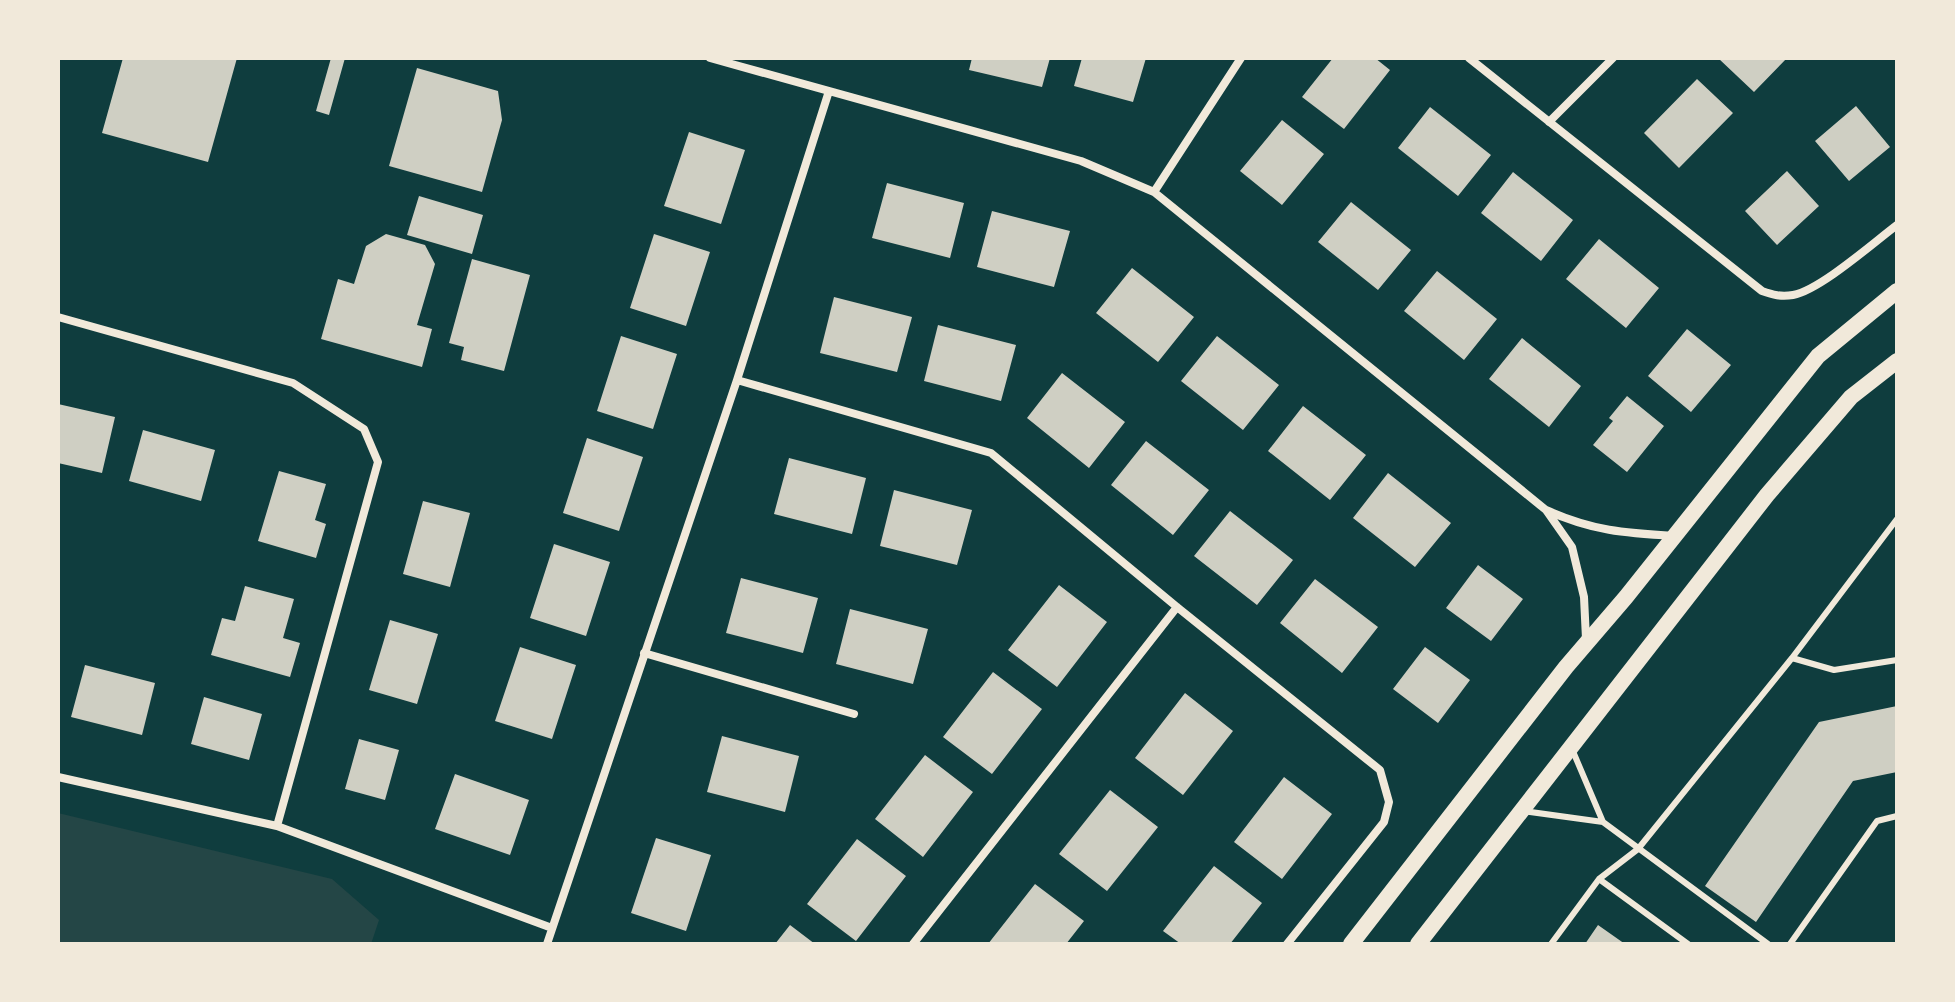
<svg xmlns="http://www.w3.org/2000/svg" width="1955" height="1002" font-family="'Noto Sans',sans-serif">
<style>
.green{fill:#244646}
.building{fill:#cfcfc3}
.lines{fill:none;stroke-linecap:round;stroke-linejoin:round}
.service{stroke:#f1e9da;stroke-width:6}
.minor{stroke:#f1e9da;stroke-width:8}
.secondary{stroke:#f1e9da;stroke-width:16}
</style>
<rect width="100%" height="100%" fill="#0f3d3e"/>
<!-- green -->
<path class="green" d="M58,813L332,879L379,920L371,944H58Z"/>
<!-- building -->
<path class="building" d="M123,58H237L208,162L102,133Z
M331,58H345L329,115L316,111Z
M972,58H1050L1042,87L969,70Z
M1082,58H1146L1133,102L1074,86Z
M1333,58H1375L1390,70L1344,129L1302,97Z
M1718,58H1787L1754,92Z
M417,68L498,91L502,120L482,192L389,166Z
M1697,79L1733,113L1679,168L1644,133Z
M1856,106L1890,147L1849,181L1815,141Z
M1430,107L1491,155L1458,196L1398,148Z
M1282,120L1324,154L1282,205L1240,171Z
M689,132L745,150L721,224L664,206Z
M1787,171L1819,206L1777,245L1745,211Z
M1513,172L1573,220L1541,261L1481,213Z
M887,183L964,203L950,258L872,238Z
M419,196L483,215L472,254L407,235Z
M1351,202L1411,250L1378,290L1318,242Z
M992,211L1070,231L1054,287L977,267Z
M386,234L425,245L435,264L417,325L432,329L422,367L321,339L338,279L354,284L366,246Z
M654,234L710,252L686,326L630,308Z
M1599,239L1659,288L1626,328L1566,279Z
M472,259L530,275L504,371L461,360L464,347L449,343Z
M1132,268L1194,317L1158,362L1096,313Z
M1437,271L1497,319L1464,360L1404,311Z
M834,297L912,317L897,372L820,353Z
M938,325L1016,345L1001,401L924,381Z
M1687,329L1731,365L1691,412L1648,376Z
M621,336L677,354L653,429L597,411Z
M1217,336L1279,385L1243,430L1181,381Z
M1522,338L1581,386L1549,427L1489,379Z
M1062,373L1125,422L1089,468L1027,418Z
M1627,396L1664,426L1627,472L1593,445L1613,421L1609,418Z
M58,404L115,417L102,473L58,463Z
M1303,406L1366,455L1330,500L1268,451Z
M143,430L215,450L201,501L129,481Z
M587,438L643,457L619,531L563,513Z
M1146,441L1209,490L1173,535L1111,485Z
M789,458L866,478L852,534L774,514Z
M279,471L326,484L315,520L326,524L316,558L258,541Z
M1388,473L1451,523L1415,567L1353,518Z
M894,490L972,510L957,565L880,546Z
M423,501L470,513L450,587L403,574Z
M1230,511L1293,560L1257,605L1194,556Z
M554,544L610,562L586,636L530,618Z
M1478,565L1523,599L1491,641L1446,608Z
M741,578L818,598L803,653L726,633Z
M1315,579L1378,627L1342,673L1280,623Z
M1059,585L1107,622L1057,687L1008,650Z
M245,586L294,599L283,638L300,643L290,677L211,655L222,618L235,621Z
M850,609L928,629L913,684L836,664Z
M390,620L438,634L417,704L369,690Z
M520,647L576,665L552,739L495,721Z
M1425,647L1470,680L1438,723L1393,689Z
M85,665L155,683L142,735L71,717Z
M993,672L1042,709L992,774L943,737Z
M1185,693L1233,731L1183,795L1135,758Z
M204,697L262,714L249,760L191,744Z
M1897,706V772L1853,781L1756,922L1705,886L1819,722Z
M722,736L799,756L785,812L707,792Z
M359,739L399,750L385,800L345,789Z
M925,755L973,792L923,857L875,819Z
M455,774L529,800L510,855L435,829Z
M1284,777L1332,814L1282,879L1234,842Z
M1110,790L1158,827L1107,891L1059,854Z
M656,838L711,855L686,931L631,913Z
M857,839L906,876L856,941L807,904Z
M1214,866L1262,903L1230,944H1181L1163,931Z
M1035,884L1084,921L1066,944H988Z
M790,925L815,944H775Z
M1598,925L1625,944H1585Z"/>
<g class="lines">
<!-- service -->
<path class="service" d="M1792,658L1834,670L1897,660
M1572,749L1603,822L1768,944
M1523,811L1603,822
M1599,879L1688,944
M1551,944L1599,879L1638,849L1792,658L1897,519
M1790,944L1877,821L1897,816"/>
<!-- minor -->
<path class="minor" d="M710,58L1081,161L1154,192L1546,510C1593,531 1624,533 1675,536
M1469,58L1762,291C1773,295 1781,297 1793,295C1820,290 1873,243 1897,225
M1549,122L1613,58
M1154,192L1241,58
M58,317L293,383L364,429L378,462L277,826
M737,380L991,453L1177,607L1380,770L1389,802L1384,822L1287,944
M1546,510L1572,547L1584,597L1586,639
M644,653L854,714
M58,777L277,826L552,928
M547,944L737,380L829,91
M913,944L1177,607"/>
<!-- secondary -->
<path class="secondary" d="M1351,944L1566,667L1626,597L1818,356L1897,291
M1418,944L1767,495L1851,397L1897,361"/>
</g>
<!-- border -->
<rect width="1955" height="1002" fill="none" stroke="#f1e9da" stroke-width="120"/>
</svg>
